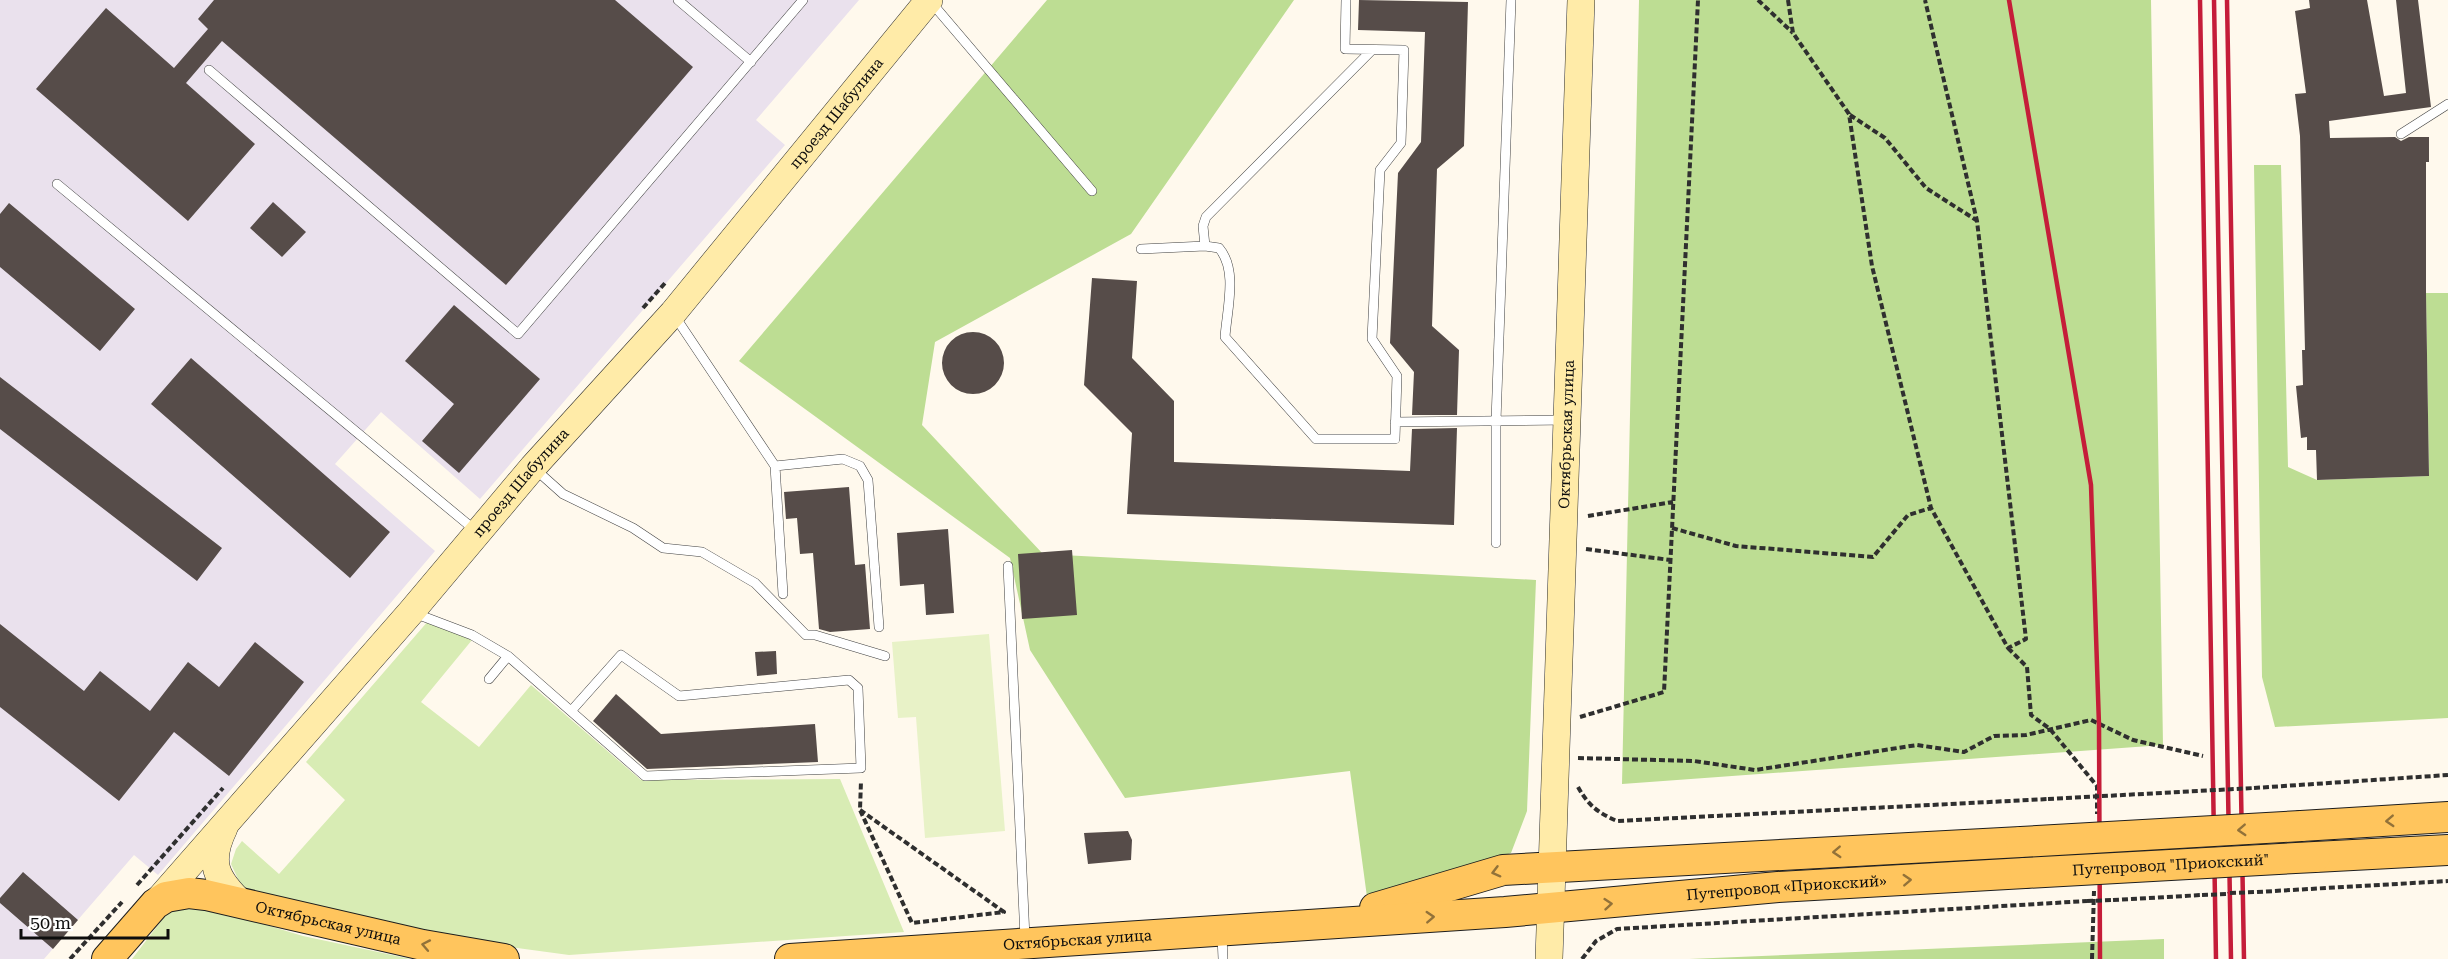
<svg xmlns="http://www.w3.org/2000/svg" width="2448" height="959" font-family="'Roboto Serif',serif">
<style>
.industrial{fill:#eae1ed}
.green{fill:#d8ecb4}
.forest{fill:#bddd93}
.pitch{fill:#e8f2c7}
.building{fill:#564c49}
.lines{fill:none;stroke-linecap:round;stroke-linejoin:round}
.lane-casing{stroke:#404040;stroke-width:10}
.secondary-casing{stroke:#2f2f2f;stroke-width:28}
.primary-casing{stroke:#1e1e1e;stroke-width:32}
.path{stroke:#2f2f2f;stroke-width:4;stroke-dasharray:6 3;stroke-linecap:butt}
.lane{stroke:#fff;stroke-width:9}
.secondary{stroke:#ffeba8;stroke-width:27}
.primary{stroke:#ffc55d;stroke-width:30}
.rail{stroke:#c51d39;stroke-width:4.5}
.primary-bridge-casing{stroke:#1e1e1e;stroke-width:32;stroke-linecap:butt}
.path-bridge{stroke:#2f2f2f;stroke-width:4;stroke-dasharray:6 3;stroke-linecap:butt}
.primary-bridge{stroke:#ffc55d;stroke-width:30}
.oneway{stroke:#927239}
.labels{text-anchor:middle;stroke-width:6;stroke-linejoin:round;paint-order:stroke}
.street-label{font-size:15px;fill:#0d0d0d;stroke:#fff}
</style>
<rect width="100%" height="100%" fill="#fff9ed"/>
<!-- industrial -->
<path class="industrial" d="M0,0H859L756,120L785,145L480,499L381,412L335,464L435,551L158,875L134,855L44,959H0Z"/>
<!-- green -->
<path class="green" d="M429,620L472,640L421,702L479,747L531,685L641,780L840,779L904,932L569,955L496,945L249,893L238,879L231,864L236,849L242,841L279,874L345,800L306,762Z
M200,905L303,936L411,959H132L165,916L177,906Z"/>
<!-- forest -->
<path class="forest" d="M1047,0H1294L1131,234L935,342L922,425L1043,554L1536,580L1527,811L1511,853L1474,867L1367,897L1350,771L1125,798L1030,650L1010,558L739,361Z
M1639,0H2151L2163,745L1622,784Z
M2254,165H2281L2288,467L2317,480L2429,476L2426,293H2448V718L2275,727L2262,677Z
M2164,939V959H1689Z"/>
<!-- pitch -->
<path class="pitch" d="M989,634L1005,831L925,838L916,717L898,718L892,642Z"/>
<!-- building -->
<path class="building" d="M214,0H615L693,67L506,285L222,41L186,83L255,144L188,221L36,89L106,8L174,68L208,29L198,19Z
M1359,0L1468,2L1464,146L1437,169L1432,326L1459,350L1457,415H1412L1414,372L1390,343L1398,173L1421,142L1425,32L1358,30Z
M2309,0H2367L2384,96L2406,93L2396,0H2418L2431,107L2329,121L2330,138L2395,137L2401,141L2409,137H2429V162H2426V293L2429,476L2317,480L2316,450H2307V437L2301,438L2296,386L2303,385L2302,350H2305L2300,136L2295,94L2306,93L2295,11L2310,8Z
M273,202L306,232L282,257L250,228Z
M9,203L135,309L100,351L0,267V214Z
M1092,278L1137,281L1132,358L1174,401V462L1410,471L1412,429L1457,428L1454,525L1127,514L1132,433L1084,385Z
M454,305L540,379L459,473L422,441L454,404L405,361Z
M942 363a31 31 0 1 1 62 0a31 31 0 1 1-62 0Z
M191,358L390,532L350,578L151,404Z
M0,377L222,548L197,581L0,429Z
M849,487L855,565L865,564L870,629L830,632L819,629L813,553L800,554L797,518L786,519L784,492Z
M948,529L954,613L926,615L924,584L900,586L897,533Z
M1072,550L1077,615L1022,619L1018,554Z
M0,624L84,691L100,671L150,711L188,662L219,687L255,642L304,682L229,776L174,732L119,801L0,707Z
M776,651L777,674L757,676L755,652Z
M616,694L661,734L815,724L818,762L647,769L593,721Z
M1128,831L1132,840L1131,860L1088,864L1084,833Z
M23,872L78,920L53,949L0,903V898Z"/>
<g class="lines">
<defs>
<path id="lane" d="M678,0L751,62
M1346,0L1345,49L1404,50L1401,143L1380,170L1372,339L1397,376L1395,439H1316L1225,337C1227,309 1238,270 1219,248L1205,246L1203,226L1206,217L1372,50
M931,2L1092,191
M209,70L518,334L803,0
M2401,134L2448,104
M57,184L476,531
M1141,249L1205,246
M674,315L775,466L843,459L860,466L868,480L879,627
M1395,422L1565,420
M775,466L783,594
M535,469L563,494L633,528L663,548L702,552L755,583L806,635H815L885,656
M1496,543V421L1511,0
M1008,566L1025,938
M414,613L472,635L508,656L645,776L861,768L858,688L849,680L679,696L621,655L572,710
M489,679L508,656
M1222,936L1223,959"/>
<g id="secondary">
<path d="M224,828C207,863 216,879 242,904"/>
<path id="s1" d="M155,904L411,612L533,467L673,313L929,0"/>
<path id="s2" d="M1549,959L1581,0"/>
</g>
<g id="primary">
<path d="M2301,826L2448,817"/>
<path d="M2315,857L2448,850"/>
<path d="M1375,908L1503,870L2021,842"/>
<path id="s3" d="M107,959L155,904L166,897L189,893L206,895L423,945L504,959"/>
<path id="s4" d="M790,959L1505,912L1778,887L2025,873"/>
</g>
</defs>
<!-- lane casing -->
<use href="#lane" class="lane-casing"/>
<!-- secondary casing -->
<use href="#secondary" class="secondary-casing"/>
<!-- primary casing -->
<use href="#primary" class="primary-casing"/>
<!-- path -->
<path class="path" d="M1758,0L1793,33
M1788,0L1793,33L1849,114L1872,266L1931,508L2008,648L2026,639L1977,221L1925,0
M1850,115L1885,138L1926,188L1976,220
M643,308L666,282
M1588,516L1673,502
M1672,528L1736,546L1873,557L1908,515L1931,508
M1586,549L1670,560
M2008,648L2027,667L2031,715L2050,729L2097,786V814
M1580,717L1664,692L1698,0
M1578,758L1694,761L1755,770L1917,745L1964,752L1994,736L2026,735L2091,720L2133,740L2203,756
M1578,787C1588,805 1598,813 1617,821L2048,799
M2254,788L2448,775
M860,810L1004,912L912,923L860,810L861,781
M137,885L223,788
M2257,892L2448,881
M2228,894L2230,893
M2113,900L2202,895
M70,959L122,902
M1582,959L1596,941L1617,929L2087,901
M2092,959L2094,891"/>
<!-- lane -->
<use href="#lane" class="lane"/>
<!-- secondary -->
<use href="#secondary" class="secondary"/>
<!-- primary -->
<use href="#primary" class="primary"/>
<!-- rail -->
<path class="rail" d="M2009,0L2091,485L2099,725L2100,959
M2200,0L2216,959
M2214,0L2231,959
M2227,0L2244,959"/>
<defs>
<g id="primary-bridge">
<path d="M2021,842L2301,826"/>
<path id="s5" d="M2025,873L2315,857"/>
</g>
</defs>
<!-- primary-bridge casing -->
<use href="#primary-bridge" class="primary-bridge-casing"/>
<!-- path-bridge -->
<path class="path-bridge" d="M2048,799L2254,788
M2230,893L2257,892
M2202,895L2228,894
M2087,901L2113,900"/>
<!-- primary-bridge -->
<use href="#primary-bridge" class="primary-bridge"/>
</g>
<!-- one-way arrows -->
<defs><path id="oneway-chevron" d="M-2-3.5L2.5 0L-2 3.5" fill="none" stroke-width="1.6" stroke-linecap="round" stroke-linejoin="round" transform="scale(1.5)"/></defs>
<g class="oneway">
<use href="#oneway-chevron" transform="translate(2390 821) rotate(177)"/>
<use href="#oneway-chevron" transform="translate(2242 830) rotate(177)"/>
<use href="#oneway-chevron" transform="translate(1837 852) rotate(177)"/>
<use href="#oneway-chevron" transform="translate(1496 872) rotate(165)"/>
<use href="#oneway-chevron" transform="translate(1907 880) rotate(-3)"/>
<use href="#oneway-chevron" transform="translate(1608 904) rotate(-5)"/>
<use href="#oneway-chevron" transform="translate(1430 917) rotate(-3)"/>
<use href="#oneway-chevron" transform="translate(426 945) rotate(-169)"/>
</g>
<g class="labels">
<!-- street labels -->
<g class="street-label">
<text dy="5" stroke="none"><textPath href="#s1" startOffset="1044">проезд Шабулина</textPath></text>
<text dy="5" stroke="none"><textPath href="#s2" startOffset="525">Октябрьская улица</textPath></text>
<text dy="5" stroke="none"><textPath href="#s1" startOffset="558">проезд Шабулина</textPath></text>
<text dy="5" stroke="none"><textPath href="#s5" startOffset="146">Путепровод "Приокский"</textPath></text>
<text dy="5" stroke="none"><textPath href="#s4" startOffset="999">Путепровод «Приокский»</textPath></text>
<text dy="5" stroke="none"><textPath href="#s3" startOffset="252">Октябрьская улица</textPath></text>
<text dy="5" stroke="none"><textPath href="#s4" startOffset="288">Октябрьская улица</textPath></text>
</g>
</g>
<!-- scale -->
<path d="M21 929v9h147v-9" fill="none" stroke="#0d0d0d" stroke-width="3"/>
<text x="30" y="929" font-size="18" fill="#0d0d0d" stroke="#ffffff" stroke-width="4.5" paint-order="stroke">50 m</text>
</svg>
